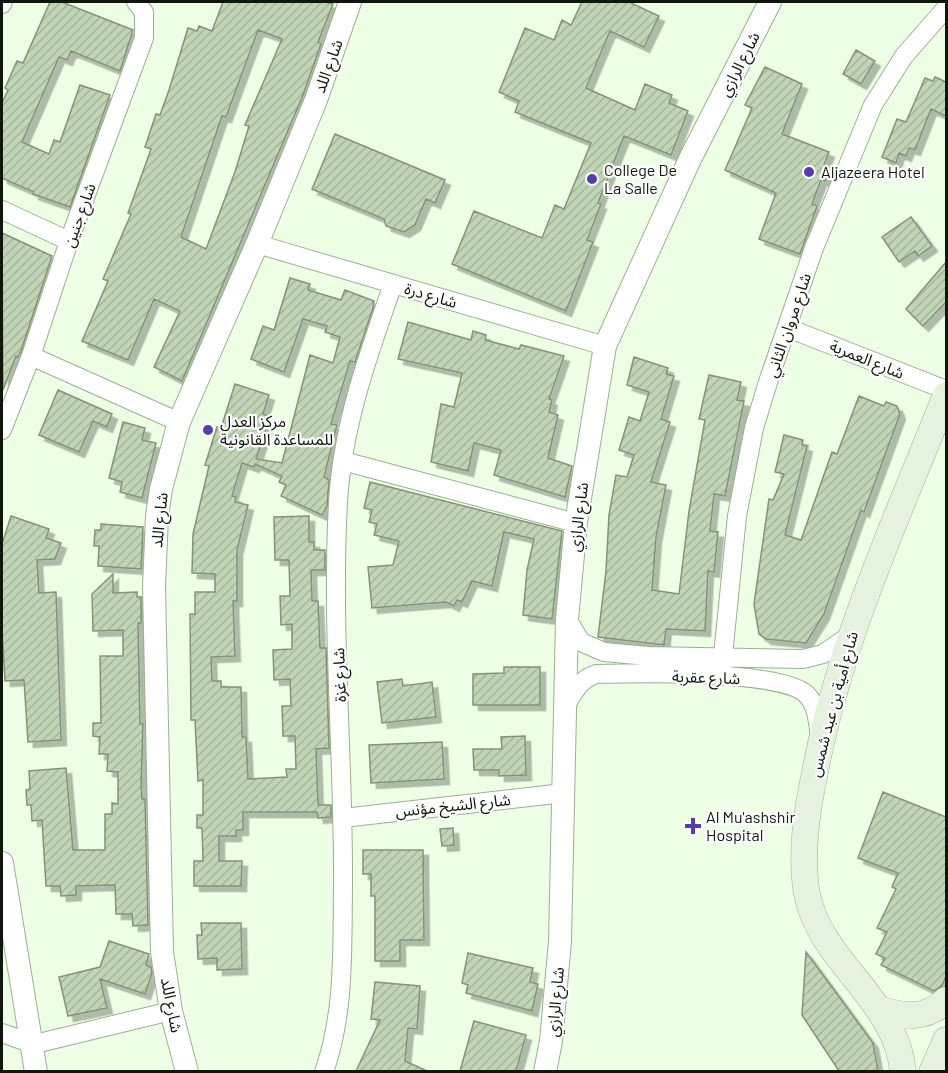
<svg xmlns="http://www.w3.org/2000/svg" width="948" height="1073" font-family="Barlow,'Noto Sans Arabic',sans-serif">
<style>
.building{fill:url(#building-hatch);stroke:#809477;stroke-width:1.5;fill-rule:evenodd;filter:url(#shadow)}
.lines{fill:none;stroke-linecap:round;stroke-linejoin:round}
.minor-casing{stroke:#9bb092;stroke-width:20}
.tertiary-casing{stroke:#9bb092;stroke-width:24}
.secondary-casing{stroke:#9bb092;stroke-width:27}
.minor{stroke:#fff;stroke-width:18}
.tertiary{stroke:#fff;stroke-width:22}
.secondary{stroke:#e6f2e0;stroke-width:26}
.poi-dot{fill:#543cb4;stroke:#fff;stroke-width:2}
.labels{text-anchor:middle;stroke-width:4.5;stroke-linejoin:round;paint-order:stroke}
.street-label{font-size:16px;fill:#0f160b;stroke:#fff}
.poi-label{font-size:16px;fill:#0f160b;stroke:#fff;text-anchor:start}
</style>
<defs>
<pattern id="building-hatch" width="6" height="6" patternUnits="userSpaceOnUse" patternTransform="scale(1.5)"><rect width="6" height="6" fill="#c0d5b6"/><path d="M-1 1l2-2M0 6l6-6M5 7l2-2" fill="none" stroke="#a4b69b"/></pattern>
<filter id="shadow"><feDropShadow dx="5.5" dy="5.5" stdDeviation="0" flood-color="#0004"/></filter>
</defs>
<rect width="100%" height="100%" fill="#edffe5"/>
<!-- building -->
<path class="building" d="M50,2H62L133,30L120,71L71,51L67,60L59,57L22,142L49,154L54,140L60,142L80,85L110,95L70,207L33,194L34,192L2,178V103L8,90L5,88L17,61L23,63Z
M223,2H326L333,4L318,42L321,44L303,95L182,381L154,367L180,311L154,299L128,360L82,341L108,281L103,279L131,214L128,213L151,149L145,147L156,114L160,115L169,90L188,28L197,31L199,26L212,31ZM258,30L282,39L245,125L249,126L235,172L206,249L181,237L222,116L226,117Z
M582,2H629L659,16L644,47L610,31L586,88L635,110L645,84L672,95L669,103L688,111L671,155L624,136L598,203L601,204L587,240L593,242L566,311L452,264L474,211L542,238L555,205L564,209L591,143L515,112L519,101L499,92L525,28L554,40L562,20L571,25Z
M856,50L875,61L861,84L843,74Z
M765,67L802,84L782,134L829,152L824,165L830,168L825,181L821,180L812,204L817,206L800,254L759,239L776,193L725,170L752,108L745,105Z
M935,77L946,82V116L931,109L915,150L909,148L906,156L899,153L896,163L882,157L897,119L906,122L925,78L933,81Z
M335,134L445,180L435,203L426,199L415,225L404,232L386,226L384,219L312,189Z
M911,217L932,246L918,256L915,251L899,262L882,237Z
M2,233L52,256L22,348L18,357L16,356L3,390Z
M946,262V302L923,326L906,309Z
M290,278L310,284L308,290L341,300L345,290L374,301L373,308L355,362L350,361L331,424L337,425L324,477L329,480L327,506L322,515L281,496L286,485L279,482L282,476L255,464L254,467L242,463L232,496L236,497L235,502L248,505L237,550V601H233L235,656L211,657L212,681H221V687H241L242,737H246L248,779L287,777L286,769H296L295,736H283L282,706H291L290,679L274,680L273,650L292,649V624L281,625L280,596H290L289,560H275L274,517L309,516V542H314V550H325V570H311L312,601H318L320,648H326L329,748L316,749L318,805H331V817L318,818L317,812H243V830H236V836H219V861H242L241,886H194V861H203L202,828H197V815H203V780L198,781L195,720H191L190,614H195V592H215V574L192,573L193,534L209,466L205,465L217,427L221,428L235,384L269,395L263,414L270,417L256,459L282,463L310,355L333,363L340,337L325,332L327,326L303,319L284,372L251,359L263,326L274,330Z
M408,322L471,340L473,331L486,335L485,340L519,349L521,345L564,356L549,399L552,400L549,412L558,415L548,458L572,466L565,497L494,475L501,450L474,443L468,471L431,462L441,404L454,407L462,373L398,359Z
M634,357L668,368L666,374L674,376L661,419L670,422L651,482L666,485L656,537L652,590L679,594L689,511L705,420L699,419L709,375L741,382L737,400L744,401L725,496L714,494L710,531L718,532L714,572L708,571L705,631L666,629L664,645L598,637L606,571L609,515L616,475L627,477L634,455L619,450L629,417L640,421L649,392L627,385Z
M58,390L112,414L107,427L93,421L79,452L39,435Z
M859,396L884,406L886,402L897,406L900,414L864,512L861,510L824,614L806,643L766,639L759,634L754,604L769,499L773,500L784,474L775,472L784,435L803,440L802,445L807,446L785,535L801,540L832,452L837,454Z
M123,422L145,428L142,440L156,443L142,498L120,492L122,482L109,478Z
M370,482L562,531L552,619L523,615L527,570L534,539L504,532L492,586L472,581L462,602L457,600L454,606L446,602L372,608L368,567L393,565L399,541L374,535L377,524L369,522L372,510L364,508Z
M11,516L49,529L46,538L61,543L55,559L37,560L39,593L56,592L61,740L28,742L24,680L5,681L2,631V544Z
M101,524L143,527L141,569L98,566L99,546H94L95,530H101Z
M113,574V593L137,592V597H141V623H138L140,724H143L141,785L142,799H145L148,925L133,926L132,914H116L115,885L76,886V895L61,896L60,886H46L42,820L32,821L31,805H27L26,790L30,789L29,771L66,768L73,850H105V814H112V803L118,804V772L107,771L108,754H99L100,737L93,736V723H101L100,656H123V630L93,631L92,594Z
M504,667H540V705H473V674L504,673Z
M402,679L403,686L432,682L436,717L382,723L377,682Z
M525,736L526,775L499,776V770H474L473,749H502L501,737Z
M442,742L444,779L371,783L369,745Z
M883,792L946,817V976L942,986L934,991L881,965L885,958L876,954L887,932L877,928L896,889L892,887L898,873L858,858Z
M453,828L454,845L442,846L440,829Z
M363,850H423L424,940H400V961H375V896H371V874H363Z
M201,923H241L242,969L217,970V958L198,959L197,935H202Z
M109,941L149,954L146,965L151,967L152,973L145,994L100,979L107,1008L68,1016L59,977L100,967Z
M806,952L873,1043L878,1071H839L802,1015Z
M468,953L533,968L530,982L538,984L532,1011L466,993L468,985L462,983Z
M375,982L420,986L417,1029L408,1028L405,1061L427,1071H356L380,1020L371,1019Z
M474,1021L526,1035L516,1071H460Z"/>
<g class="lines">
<defs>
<path id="minor" d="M2,4L3,2
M2,210L69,241
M257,244L605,346
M788,328L946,390
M31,356L179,422
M2,430L31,356L69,241L144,38V12L136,2
M343,461L576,523
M567,619L581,642L604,652L648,656L803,659L823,654L849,636
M721,676L737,516L754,428L769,379L814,248L873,105L904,56L946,8
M567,703C575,690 581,679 596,674C634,673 781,670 806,694C817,704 818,723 820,737
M343,818L564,793
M2,1033L30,1043L43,1042L171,1011
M324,1072C345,1012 342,950 343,888C344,760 331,631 338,503C342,427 368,355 393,284"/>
<path id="tertiary" d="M2,863L36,1072
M187,1072L171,1011L162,952L154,587L157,516L161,489L179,422L257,244L316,100L350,2
M545,1072L551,1041L560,941L567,619L576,523L605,346L690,159L770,2"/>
<path id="secondary" d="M879,1009C904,1017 926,1020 946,1000
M903,1072C897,1000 820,962 807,894C800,854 807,810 815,772C840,640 897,518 946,395
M932,1072L946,1040"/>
</defs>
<!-- minor casing -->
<use href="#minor" class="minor-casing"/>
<!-- tertiary casing -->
<use href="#tertiary" class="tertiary-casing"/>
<!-- secondary casing -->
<use href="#secondary" class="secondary-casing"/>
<!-- minor -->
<use href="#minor" class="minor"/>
<!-- tertiary -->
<use href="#tertiary" class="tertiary"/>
<!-- secondary -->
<use href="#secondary" class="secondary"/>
</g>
<!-- markers -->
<g class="poi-dot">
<circle cx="809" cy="172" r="6"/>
<circle cx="592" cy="179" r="6"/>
<circle cx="208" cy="430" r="6"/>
<path d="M690 817h6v6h6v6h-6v6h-6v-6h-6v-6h6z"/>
</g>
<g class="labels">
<!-- street labels -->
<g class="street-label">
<text transform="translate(739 64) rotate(-63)" y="6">شارع الرازي</text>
<text transform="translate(328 66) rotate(-70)" y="6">شارع اللد</text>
<text transform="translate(79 215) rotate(-70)" y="6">شارع جنين</text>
<text transform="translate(431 295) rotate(16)" y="6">شارع درة</text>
<text transform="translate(788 325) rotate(-71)" y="6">شارع مروان الثاني</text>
<text transform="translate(867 359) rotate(22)" y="6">شارع العمرية</text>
<text transform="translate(578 517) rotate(-83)" y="6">شارع الرازي</text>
<text transform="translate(159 520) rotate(-84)" y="6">شارع اللد</text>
<text transform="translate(339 675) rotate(-92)" y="6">شارع غزة</text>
<text transform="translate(706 677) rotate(2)" y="6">شارع عقربة</text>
<text transform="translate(833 704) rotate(-75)" y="6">شارع أمية بن عبد شمس</text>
<text transform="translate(453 805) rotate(-6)" y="6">شارع الشيخ مؤنس</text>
<text transform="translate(555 1002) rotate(-85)" y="6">شارع الرازي</text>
<text transform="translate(172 1005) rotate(79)" y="6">شارع اللد</text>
</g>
<!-- poi labels -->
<g class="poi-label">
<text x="604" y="176">College De<tspan x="604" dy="18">La Salle</tspan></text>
<text x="821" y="178">Aljazeera Hotel</text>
<text x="220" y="427">مركز العدل<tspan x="220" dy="18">للمساعدة القانونية</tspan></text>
<text x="706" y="823">Al Mu'ashshir<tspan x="706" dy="18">Hospital</tspan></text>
</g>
</g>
<!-- border -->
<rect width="948" height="1073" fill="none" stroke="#0f160b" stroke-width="6"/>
</svg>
